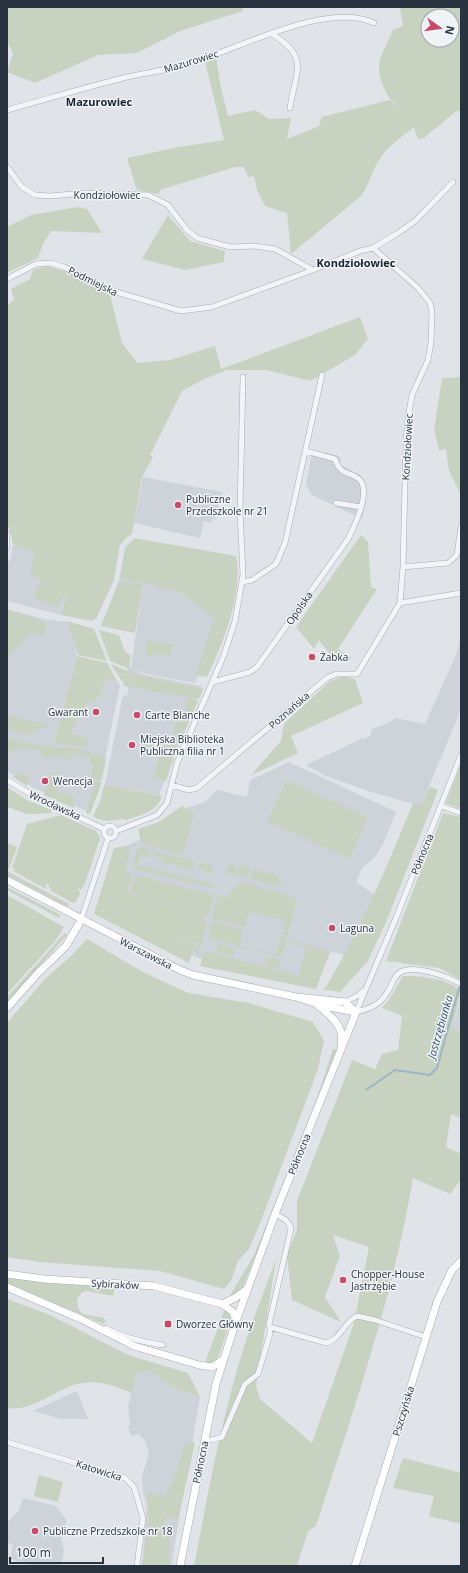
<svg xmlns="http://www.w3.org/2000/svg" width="468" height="1573" font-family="'Open Sans',sans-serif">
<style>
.built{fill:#ced3da}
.green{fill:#c7d2c1;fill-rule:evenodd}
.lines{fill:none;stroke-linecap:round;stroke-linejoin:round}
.stream{stroke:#9cb5c7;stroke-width:2}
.street-casing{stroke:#a5abb2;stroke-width:6}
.secondary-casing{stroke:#a5abb2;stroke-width:8}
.street{stroke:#f3f4f7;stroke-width:5}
.secondary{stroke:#fff;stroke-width:7}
.poi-dot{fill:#c84a69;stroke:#eff3f6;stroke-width:1.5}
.labels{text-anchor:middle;stroke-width:3;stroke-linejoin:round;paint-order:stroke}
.street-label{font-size:10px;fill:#29333f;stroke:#eff3f6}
.poi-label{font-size:10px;fill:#29333f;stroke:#eff3f6;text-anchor:start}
.neighbourhood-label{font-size:11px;font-weight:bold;fill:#1b2430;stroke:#eff3f6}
.water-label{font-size:11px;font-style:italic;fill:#355671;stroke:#eff3f6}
</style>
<rect width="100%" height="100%" fill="#e0e4e8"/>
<!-- built -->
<path class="built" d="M313,450L340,456L341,465L360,475L364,480L366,501L362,519L312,495L306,484Z
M143,477L222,492L215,520L212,519L211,523L204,521L200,538L134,523Z
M130,543L226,558V599L195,683L146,674L132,668L145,675L202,686L159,795L105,785L123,695L127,696L129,687L123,686L128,666L131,668L143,585L119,581L125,547Z
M13,544L34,552L41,580L64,590L66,597L61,615L7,601V565L11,557Z
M7,609L43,619L68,622L77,655L54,743L72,734L77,718L84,717L86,703L100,697L105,679L117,681L120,685L101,778L89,812L32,787L7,771Z
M461,636V709L421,806L371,792L326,776L306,765L363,738L364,739L370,736L372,729L386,724L396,718L425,724L456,655Z
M289,762L396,812L383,844L374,858L362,868L356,882L376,896L347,955L330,952L317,984L202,963L203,959L192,956L190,959L100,914L118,847H124L141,839L179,810L205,802L217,790L247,797L250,780Z
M461,997V1033L452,1029Z
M148,1371L180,1391L200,1397L171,1566H142L147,1505L143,1493L142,1476L149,1454L146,1442L139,1434L131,1436L128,1426L130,1424L128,1406L136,1374Z
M77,1391L88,1419H61L33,1411Z
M23,1498L56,1506L67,1521L61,1539L64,1550L61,1566H33L10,1559L13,1545L7,1543V1523L19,1510Z"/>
<!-- green -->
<path class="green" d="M7,7H243V11L180,31L137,53L98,55L35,83L7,72L13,54L7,41Z
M400,7H461V110L455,112L424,138L418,139L414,127C403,136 389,145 381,157C372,169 370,184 361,196L291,254L287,213L265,206L257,190L254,176L248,177L244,167H235L160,190L159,194L137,190L127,158L179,147L224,140L205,61L216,57L221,88L228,116L255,110L269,119L291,118L287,139L319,126L322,117L390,100L399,107C396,103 389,99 387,94C371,64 382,57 393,30L403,26ZM428,16H452V40H428Z
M78,207L87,209L102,233L51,231L43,244L38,258L7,273V227L31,215Z
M168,215L190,241L225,251L224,262L185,270L142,259Z
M47,266L67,272L110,295L122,343L137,363L170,360L215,346L221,369L360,317L368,339L355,355L310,381L266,370H227L202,380L182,391L150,455L153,457L142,477L132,534L127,537L120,545L114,580L96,619L92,621L61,615L66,597L64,594L57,608L33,597L41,580L31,575L34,553L13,544L7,521V305L14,300L11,289L30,279L33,270Z
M461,377V480L460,493L449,471L446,449L439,450L434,430L442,378Z
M361,535L368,542L371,587L377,589L338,649L351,658L347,661H335L319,640L314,649L296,627Z
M134,538L236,556C244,592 222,646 207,677L196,675L214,618L178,591L157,588V585L120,579L125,549Z
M119,581L143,584L135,633L101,626Z
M7,610L42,620L47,625L43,636L30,633L7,658Z
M67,621L94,629L107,661L78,655Z
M99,630L119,635L125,652L131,655L129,669L110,661Z
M147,641L172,644L170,655L157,653L156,656L145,655Z
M77,656L107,663L117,681L105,679L100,697L87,703L84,717L77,719L72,734L88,739L86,747L54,743Z
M111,664L134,674L203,689L199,699L128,687L122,681Z
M342,676L355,679L363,703L291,736L298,753L250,776L281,741L284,724L329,682Z
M188,699L198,701L181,740L173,735L175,722L182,723Z
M7,715L49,725L25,736L7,728Z
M7,739L58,748H76L106,758L102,780L91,778L93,765L89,763L90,757L73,753L72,760L55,755L53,759L42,756L43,752L18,746L14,757L13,753L7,749Z
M142,742L155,744L154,753L140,750Z
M171,744L178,745L166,781L153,778L161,752H156L157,745L165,746Z
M461,764V809L446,803Z
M50,772L61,775L57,792L74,797V808L44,795Z
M17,773L30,775L27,786L13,777Z
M286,780L368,817L349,859L267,821Z
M95,781L102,782L90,814L86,813Z
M104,785H105L162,796C157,812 141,815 126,820L123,819L107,821L95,818L93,815L100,802Z
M7,787L27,800L51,810L52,813L28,814L7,807Z
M431,787L438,790L387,920L368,961L340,992L322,989L326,987C361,928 387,867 413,803L422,805L428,789Z
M182,806L194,813L184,851L180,854L141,843L138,829L159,822Z
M443,813L461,817V980L439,968L386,961Z
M61,815L96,831L100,838L85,884L81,890L77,886L80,893L76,902L73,903L51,891L48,885L46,884V889L13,871L16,869L12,868L27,824Z
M7,843L17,847L9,869L7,868Z
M128,846L130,849L126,868L127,872L132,874L127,893L204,915L203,920L207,922L198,955L195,954L197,943L160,935L195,944L189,963L94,914L114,848Z
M140,847L151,851L149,858L140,856L137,865L214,884L213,887L211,888L135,869L133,865L137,849Z
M154,851L194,861L193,870L161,862L162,858L153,855Z
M200,862L213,866L211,875L203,873L204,869L199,868Z
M229,862L235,864L234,869L239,870L240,865L250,868L248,878L227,872Z
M253,869L279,875L278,881L282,882V885L279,886L251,879Z
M7,871L69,904L68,907L7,875Z
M135,875L214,895L208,916L130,893Z
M241,882L282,893L297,899L288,935L282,934L285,921L249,911L244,927L212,919L218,895L225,898Z
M7,887L61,915L59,918L7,890Z
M7,895L64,927L55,941L7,994Z
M212,922L243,930L240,945L277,954L281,936L287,937L282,957L208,938Z
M65,933L67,935L7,1002V997Z
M87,939L141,971L188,993L248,1003L313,1022L324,1041L318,1069L259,1226L249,1249L238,1261L231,1281L224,1289L160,1271L39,1262L7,1257V1023L46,978L70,957Z
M289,939L330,952L316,989L200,966L205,951L299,976L306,946L289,941Z
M219,944L235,948L233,956L216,952Z
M267,957L281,961L278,969L265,965Z
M403,976C422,976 446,978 461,991L452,1028L461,1033V1118L451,1114L446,1147L461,1154V1183L459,1182L450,1194L413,1178C393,1298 353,1411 316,1526L308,1531L297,1566H194C208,1493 221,1421 243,1350C252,1320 265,1290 276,1259L256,1386L260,1399L312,1443L354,1323L369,1247L333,1235L340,1256L325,1297L341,1322L292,1300L287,1256L297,1229V1201L352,1060L375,1069L382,1054L398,1050L402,1016L382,1008L389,1000Z
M333,1049L337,1050L241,1292L228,1299L254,1255L317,1098Z
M7,1278L115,1287L113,1296L86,1291L82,1292L77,1299L78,1308L83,1314L104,1318L106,1321L104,1324L7,1283Z
M7,1299L50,1315L128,1355L188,1373L200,1397L180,1391L148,1371L136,1374L132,1393C116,1387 101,1380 83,1383C57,1386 36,1412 7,1408Z
M225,1308L232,1316L217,1361L213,1364L205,1363Z
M192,1441L195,1443L178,1519L166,1517L164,1523L170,1533L169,1566H142L149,1518L147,1490L158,1496L165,1495L174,1479L184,1446Z
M403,1458L461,1473V1524L429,1516L434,1496L393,1488Z
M39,1475L63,1482L58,1502L34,1496Z"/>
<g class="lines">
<!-- stream -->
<path class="stream" d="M366,1090L395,1070L430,1075L437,1068L460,985"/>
<defs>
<path id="street" d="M272,34C311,58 295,71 290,108
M7,110C47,99 87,87 127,77C144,73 163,71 180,66C232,53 324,0 374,23
M7,167L22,187L35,195L50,196L84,193L148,195L168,205L187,230L197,238L230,247L255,246L275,249L313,270
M7,279L36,264L51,263L64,267L106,289L181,311L212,307L313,270L360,251L373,248
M336,503L361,507
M7,534V547
M403,567L448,563L457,555L461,526
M242,582L252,580L276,564L285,543L322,375
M400,603L461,593
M213,682L250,672L257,667L348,539C354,527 371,493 360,480C351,471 340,476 335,459L306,451
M7,780L34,796L104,829
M171,785L189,790L197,788L327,678L336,674H357L400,603L403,567L406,441L408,418L412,395L428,360L431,343L432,312L430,303L418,288L373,248L398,233L415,221L453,182
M441,806L461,813
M104 832a6 6 0 1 1 12 0a6 6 0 1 1-12 0Z
M116,831L157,815L167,803L177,763L224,655L235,621L243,575L240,511L243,377
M81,920L108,838
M345,1002L359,995L363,991
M356,1012L396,918L461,755
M356,1012C376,1007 382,1003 391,986C393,981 395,976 399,973C413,963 448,977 461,984
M275,1214C283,1218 289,1220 291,1229L269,1324L270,1327L326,1343C340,1340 345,1321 357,1316L375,1320L426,1337
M106,1328C124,1338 143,1342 163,1345
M205,1440H212L222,1437L245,1384L258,1374L270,1334V1327
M7,1442L125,1478L134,1487L143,1518L137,1566"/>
<path id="secondary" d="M7,880L180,970L193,975L296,997L324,1006L356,1012L345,1002L296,997
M318,1006C330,1015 345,1026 341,1044
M7,1008L38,973L66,946L81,920
M7,1274L44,1279L154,1286L222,1304L233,1312L236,1321
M7,1287L83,1320L134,1346L199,1365L212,1367L223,1360
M222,1304L235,1298L247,1289
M180,1566L216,1384L236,1321L275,1214L356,1012
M355,1566L437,1302L452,1270L461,1261"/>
</defs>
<!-- street casing -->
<use href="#street" class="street-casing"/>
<!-- secondary casing -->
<use href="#secondary" class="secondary-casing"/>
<!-- street -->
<use href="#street" class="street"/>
<!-- secondary -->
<use href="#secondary" class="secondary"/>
</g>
<!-- markers -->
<g class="poi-dot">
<circle cx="178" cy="505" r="4"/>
<circle cx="312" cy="657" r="4"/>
<circle cx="96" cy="712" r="4"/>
<circle cx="137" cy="715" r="4"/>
<circle cx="132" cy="745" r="4"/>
<circle cx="45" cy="781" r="4"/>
<circle cx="332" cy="928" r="4"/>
<circle cx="343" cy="1280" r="4"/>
<rect x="164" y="1320" width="8" height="8" rx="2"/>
<circle cx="35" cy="1531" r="4"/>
</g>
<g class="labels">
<!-- street labels -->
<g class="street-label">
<text transform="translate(191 61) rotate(-17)" y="4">Mazurowiec</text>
<text x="107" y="199">Kondziołowiec</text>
<text transform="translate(93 281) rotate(26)" y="4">Podmiejska</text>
<text transform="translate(407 447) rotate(-87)" y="4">Kondziołowiec</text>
<text transform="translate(299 608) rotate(-55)" y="4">Opolska</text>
<text transform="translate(289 710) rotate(-41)" y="4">Poznańska</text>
<text transform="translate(55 805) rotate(25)" y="4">Wrocławska</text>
<text transform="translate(422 854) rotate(-68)" y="4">Północna</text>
<text transform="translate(146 953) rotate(27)" y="4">Warszawska</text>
<text transform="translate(299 1154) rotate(-68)" y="4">Północna</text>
<text transform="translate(115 1284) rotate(3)" y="4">Sybiraków</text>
<text transform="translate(403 1411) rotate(-73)" y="4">Pszczyńska</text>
<text transform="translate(200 1462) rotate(-78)" y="4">Północna</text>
<text transform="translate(99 1470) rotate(18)" y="4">Katowicka</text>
</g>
<!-- poi labels -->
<g class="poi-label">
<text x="186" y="503">Publiczne<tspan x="186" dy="12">Przedszkole nr 21</tspan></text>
<text x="320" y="661">Żabka</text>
<text x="88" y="716" text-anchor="end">Gwarant</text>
<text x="145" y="719">Carte Blanche</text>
<text x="140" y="743">Miejska Biblioteka<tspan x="140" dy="12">Publiczna filia nr 1</tspan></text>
<text x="53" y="785">Wenecja</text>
<text x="340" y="932">Laguna</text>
<text x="351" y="1278">Chopper-House<tspan x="351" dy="12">Jastrzębie</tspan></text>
<text x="176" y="1328">Dworzec Główny</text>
<text x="43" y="1535">Publiczne Przedszkole nr 18</text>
</g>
<!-- neighbourhood labels -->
<g class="neighbourhood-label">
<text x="99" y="106">Mazurowiec</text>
<text x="356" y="267">Kondziołowiec</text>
</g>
<!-- water labels -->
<g class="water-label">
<text transform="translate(440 1027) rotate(-74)" y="4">Jastrzębianka</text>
</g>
</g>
<!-- border -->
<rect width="468" height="1573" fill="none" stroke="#29333f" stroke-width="16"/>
<!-- north arrow -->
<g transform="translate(440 28) rotate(104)"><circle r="19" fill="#eff3f6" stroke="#a0a6ad"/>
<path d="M0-3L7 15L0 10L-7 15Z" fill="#c84a69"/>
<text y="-6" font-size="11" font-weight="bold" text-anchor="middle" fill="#29333f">N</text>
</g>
<!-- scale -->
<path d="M10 1557v6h93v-6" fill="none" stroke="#29333f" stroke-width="2"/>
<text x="16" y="1557" font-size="12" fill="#29333f" stroke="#eff3f6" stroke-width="3" paint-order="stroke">100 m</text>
</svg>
